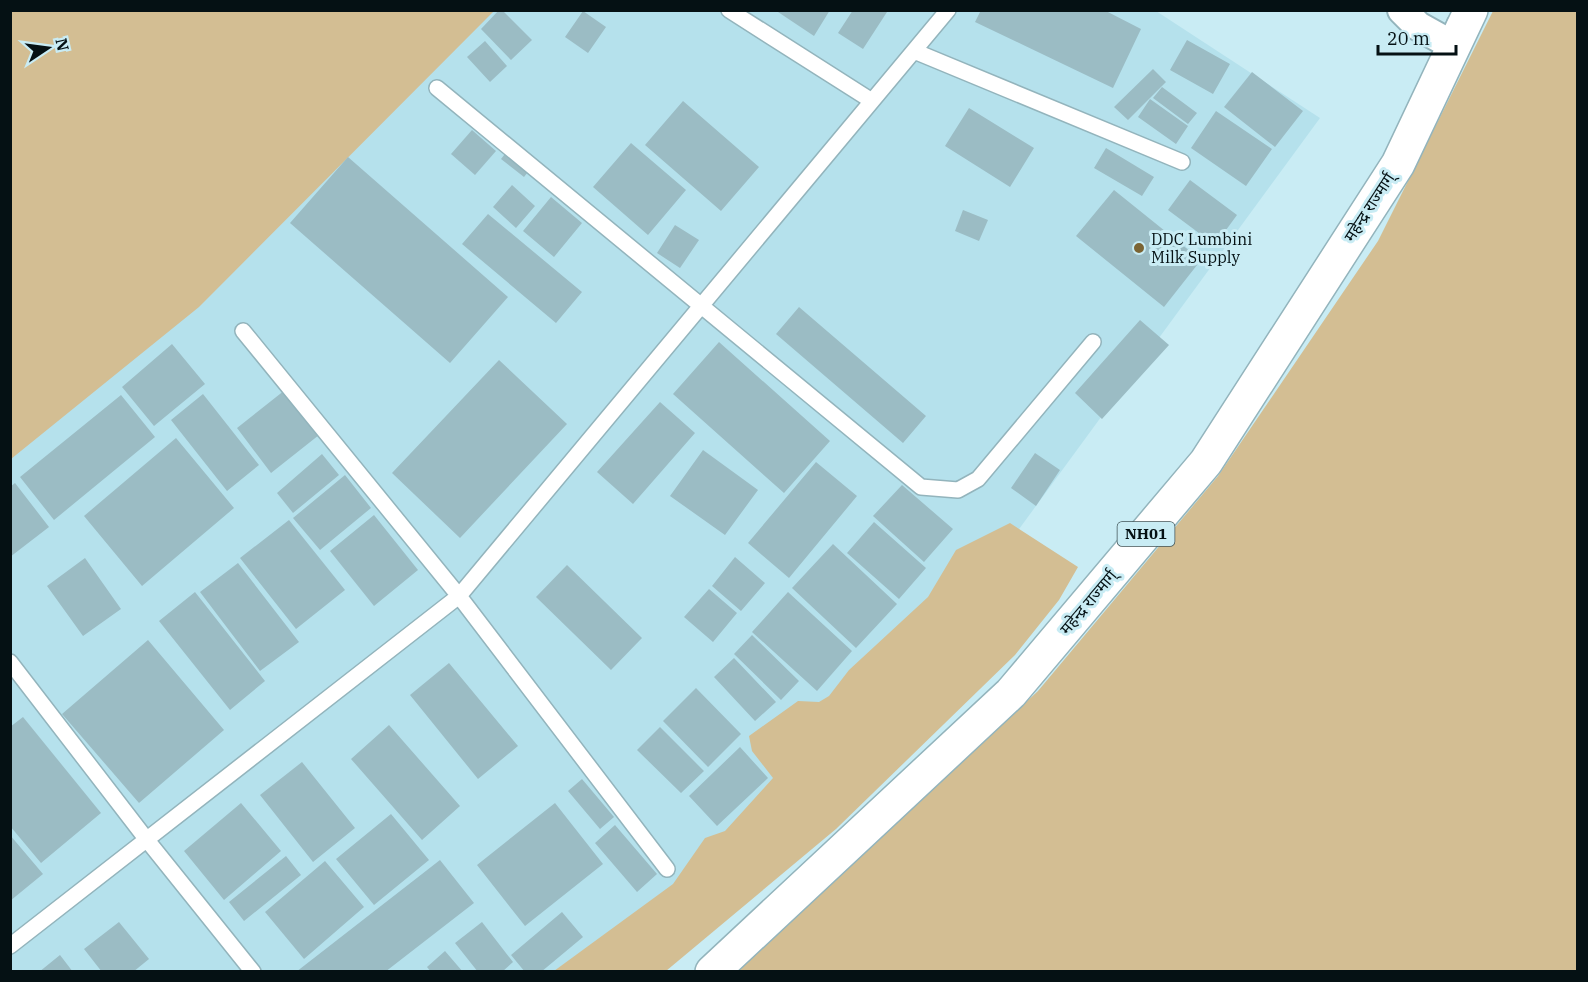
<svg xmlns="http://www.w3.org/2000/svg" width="1588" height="982" font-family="'IBM Plex Serif','Noto Sans Devanagari',serif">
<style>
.built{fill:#b5e1ec}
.green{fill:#d3be93}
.building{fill:#9bbcc4}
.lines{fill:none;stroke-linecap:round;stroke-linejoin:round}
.lane-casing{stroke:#93b4bc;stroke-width:18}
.street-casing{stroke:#93b4bc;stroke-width:32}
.highway-casing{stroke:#93b4bc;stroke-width:36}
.lane{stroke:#fff;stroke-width:15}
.street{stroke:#fff;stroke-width:28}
.highway{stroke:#fff;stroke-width:33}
.poi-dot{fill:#7b6434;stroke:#c9ecf4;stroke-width:2}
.labels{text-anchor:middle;stroke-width:6;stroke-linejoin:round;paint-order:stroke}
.shield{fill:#c9ecf4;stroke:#405357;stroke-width:1.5}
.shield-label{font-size:15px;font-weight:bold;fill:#051114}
.street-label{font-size:16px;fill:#051114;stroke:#c9ecf4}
.poi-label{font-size:16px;fill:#051114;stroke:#c9ecf4;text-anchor:start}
</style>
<rect width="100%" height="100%" fill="#c9ecf4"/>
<!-- built -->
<path class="built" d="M277,11H1156L1320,118L869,734L610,971L11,972V228Z"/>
<!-- green -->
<path class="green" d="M11,11H494L199,307L11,459Z
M1493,11H1577V971L730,972L780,930L1038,691L1218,476L1378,241Z
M1010,523L1078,567L1059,600L1015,655L836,829L666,971H554L673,884L705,838L725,831L773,778L752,751L749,736L798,701L819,702L829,696L849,670L928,597L956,550Z"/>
<!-- building -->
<path class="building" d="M499,10H502L532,40L511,60L481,29Z
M775,10H830L814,36Z
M853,10H885L887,12L863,49L838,33Z
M981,10H1104L1141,29L1113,88L975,22Z
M583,11L606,27L588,53L565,37Z
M1187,40L1230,64L1213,94L1170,70Z
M485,41L507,66L490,82L467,57Z
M1153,69L1166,82L1128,120L1114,107Z
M1252,72L1303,111L1275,147L1224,107Z
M1162,87L1197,113L1188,124L1153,98Z
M1150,99L1188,126L1176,144L1138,117Z
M683,101L759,167L721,211L645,145Z
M969,108L1034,148L1010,187L945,146Z
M1216,111L1272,149L1246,186L1191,148Z
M472,130L496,151L475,175L451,154Z
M631,143L686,190L648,235L593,187Z
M1106,148L1154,177L1142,196L1094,168Z
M508,150L531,168L524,177L501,159Z
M348,157L508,297L450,363L290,223Z
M1190,180L1237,215L1215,245L1168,210Z
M512,185L535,206L516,228L493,207Z
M1114,190L1201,260L1164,307L1076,236Z
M551,197L582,223L554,257L523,231Z
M963,210L988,220L979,241L955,231Z
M488,214L582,292L556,323L462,244Z
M675,225L699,240L680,268L657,253Z
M799,307L926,416L903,443L776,334Z
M1140,320L1169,345L1102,419L1075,393Z
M719,342L830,441L784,493L673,394Z
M172,344L205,384L154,426L122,387Z
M499,360L567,424L460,538L392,473Z
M285,390L319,435L271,473L237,428Z
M203,394L259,465L227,491L171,420Z
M121,395L155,437L54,520L20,477Z
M660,402L695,433L633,504L597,472Z
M176,438L234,508L142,586L84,516Z
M703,450L758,490L725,535L670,496Z
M1035,453L1060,470L1036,506L1011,488Z
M322,454L339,475L293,513L277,493Z
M816,462L857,496L789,578L748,543Z
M345,475L371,508L320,550L293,518Z
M15,483L49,527L10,557V487Z
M902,485L953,529L924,562L873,516Z
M374,515L418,570L374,606L330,551Z
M289,520L345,590L296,629L240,558Z
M874,522L926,568L899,599L847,553Z
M833,544L897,604L856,648L792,588Z
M735,557L765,583L741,611L712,586Z
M85,558L121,609L83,636L47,586Z
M238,563L299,642L260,671L200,592Z
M567,565L642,638L611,670L536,597Z
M709,589L737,613L713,642L684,617Z
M195,592L265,681L230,710L159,621Z
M788,592L852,651L817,691L752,632Z
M752,635L799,681L781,700L734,654Z
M148,640L224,730L139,803L62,714Z
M734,658L776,702L755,721L714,677Z
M449,663L518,746L478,779L410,695Z
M696,688L741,734L708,767L663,721Z
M23,717L101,813L41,863L10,826V727Z
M389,725L460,806L422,840L351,759Z
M660,727L704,771L681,793L637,750Z
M740,747L768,778L717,826L689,796Z
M302,762L355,828L313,862L260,795Z
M582,779L614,817L600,829L568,791Z
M241,803L281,851L224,900L184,851Z
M555,803L603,864L525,926L477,865Z
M391,814L429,860L374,905L336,859Z
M615,825L657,874L637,892L595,843Z
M10,835L43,874L10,901Z
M286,856L301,875L244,921L229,902Z
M440,860L474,903L385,972H296Z
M325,861L364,907L304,959L265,912Z
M562,912L583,937L541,972H525L511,955Z
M119,922L149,959L133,972H102L84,949Z
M482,922L513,962L502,972H478L455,943Z
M445,951L463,972H431L427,967Z
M60,955L73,972H39Z"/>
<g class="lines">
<defs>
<path id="lane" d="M729,10L872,101
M914,51L1182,162
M437,88L921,487L958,490L978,479L1093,342
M243,331L459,596L667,869
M10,662L147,840L253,972
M10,946L459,596L948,10"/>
<path id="street" d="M1402,10L1418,26L1454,46L1461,26"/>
<path id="highway" d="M712,972L1011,693L1206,462L1398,164L1471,10"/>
</defs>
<!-- lane casing -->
<use href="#lane" class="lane-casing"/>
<!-- street casing -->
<use href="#street" class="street-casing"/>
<!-- highway casing -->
<use href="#highway" class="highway-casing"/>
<!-- lane -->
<use href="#lane" class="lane"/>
<!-- street -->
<use href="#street" class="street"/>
<!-- highway -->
<use href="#highway" class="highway"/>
</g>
<!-- markers -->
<circle class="poi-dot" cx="1139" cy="248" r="6"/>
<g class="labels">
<!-- shield labels -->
<rect class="shield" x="1117.5" y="522" width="57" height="24" rx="4.5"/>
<g class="shield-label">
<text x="1146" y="539">NH01</text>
</g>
<!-- street labels -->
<g class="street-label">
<text transform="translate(1369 207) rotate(-57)" y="6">महेन्द्र राज्मार्ग्</text>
<text transform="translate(1088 602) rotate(-50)" y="6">महेन्द्र राज्मार्ग्</text>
</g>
<!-- poi labels -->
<g class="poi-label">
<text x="1151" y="245">DDC Lumbini<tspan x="1151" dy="18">Milk Supply</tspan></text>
</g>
</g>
<!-- border -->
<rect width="1588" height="982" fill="none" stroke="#051114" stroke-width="24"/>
<!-- north arrow -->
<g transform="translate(48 48) rotate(77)" stroke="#c9ecf4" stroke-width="4.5" paint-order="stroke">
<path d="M0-4.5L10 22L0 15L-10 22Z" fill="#051114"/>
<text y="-9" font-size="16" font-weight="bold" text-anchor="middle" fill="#051114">N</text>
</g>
<!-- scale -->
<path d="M1378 45v9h78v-9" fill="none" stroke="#051114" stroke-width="3"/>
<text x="1387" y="45" font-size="18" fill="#051114" stroke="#c9ecf4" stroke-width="4.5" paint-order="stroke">20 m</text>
</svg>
